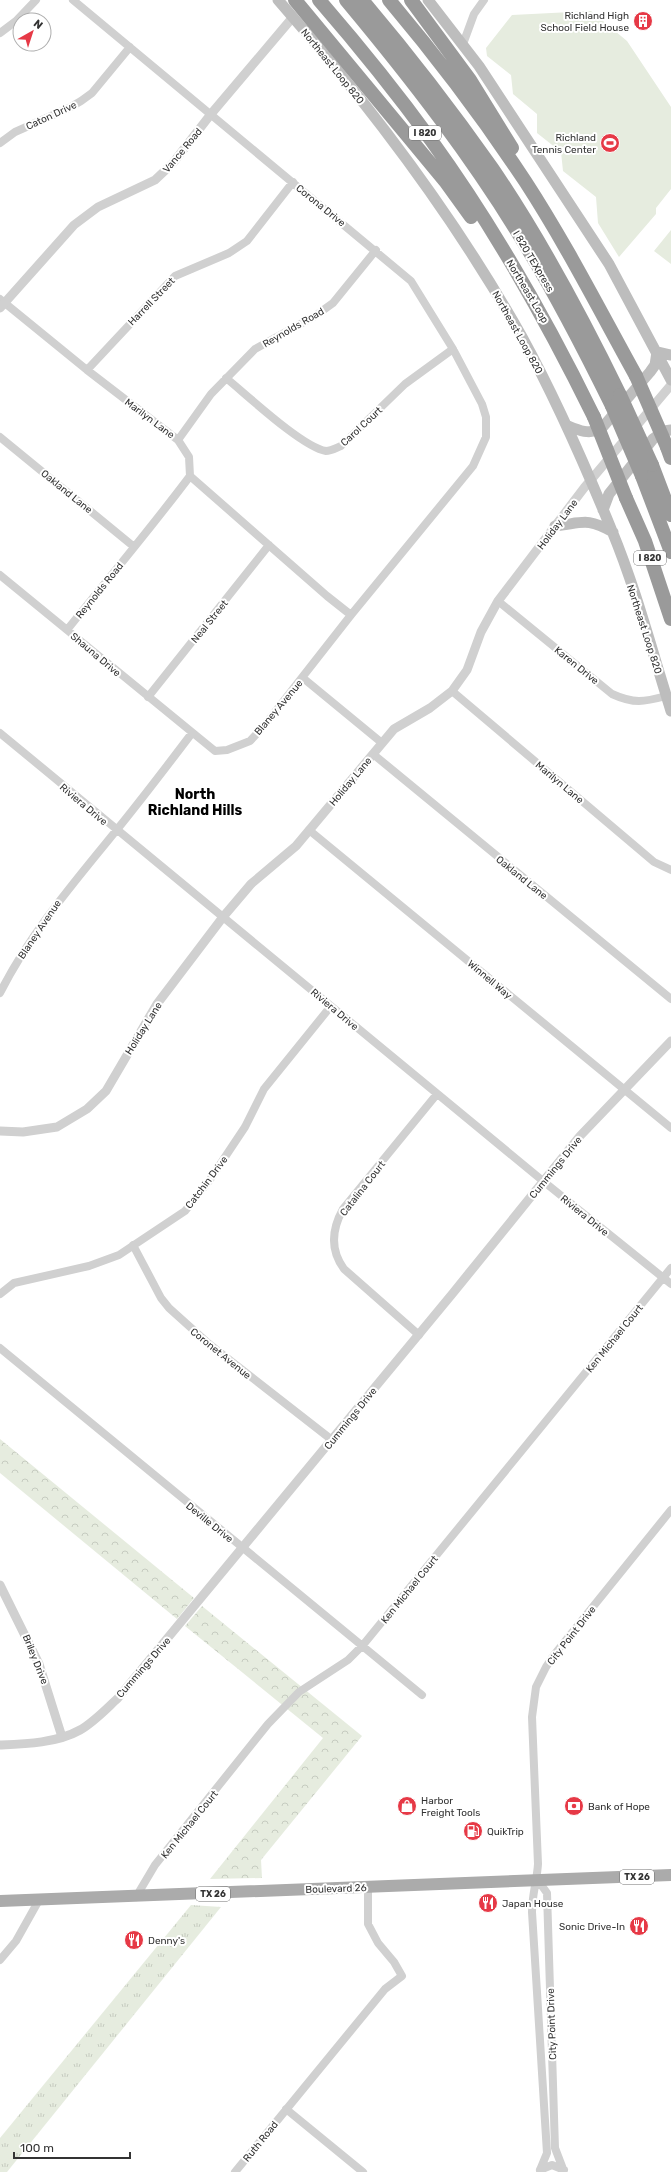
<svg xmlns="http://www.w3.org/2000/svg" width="671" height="2172" font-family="Rubik,sans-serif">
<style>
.grass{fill:url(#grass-tufts)}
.park{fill:url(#park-crowns)}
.pitch{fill:#e6ecdf}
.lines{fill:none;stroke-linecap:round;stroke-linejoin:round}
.minor{stroke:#d0d0d0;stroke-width:8}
.tertiary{stroke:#d0d0d0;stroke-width:9}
.secondary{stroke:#bdbdbd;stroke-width:11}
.primary{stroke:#ababab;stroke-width:12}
.motorway{stroke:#9a9a9a;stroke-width:14}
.motorway-bridge{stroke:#9a9a9a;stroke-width:14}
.labels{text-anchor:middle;stroke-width:4;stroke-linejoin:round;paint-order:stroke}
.shield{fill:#fff;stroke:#707070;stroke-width:1}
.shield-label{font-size:9px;font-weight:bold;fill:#333}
.poi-label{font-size:10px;fill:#333;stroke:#fff;text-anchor:start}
.street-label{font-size:10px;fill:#333;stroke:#fff}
.district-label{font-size:14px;font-weight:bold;fill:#000;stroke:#fff}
</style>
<defs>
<pattern id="grass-tufts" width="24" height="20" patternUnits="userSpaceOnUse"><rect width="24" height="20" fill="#e6ecdf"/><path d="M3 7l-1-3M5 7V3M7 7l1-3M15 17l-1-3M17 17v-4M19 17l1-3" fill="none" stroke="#c6cbc0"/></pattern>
<pattern id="park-crowns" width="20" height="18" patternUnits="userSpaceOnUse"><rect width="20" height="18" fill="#e6ecdf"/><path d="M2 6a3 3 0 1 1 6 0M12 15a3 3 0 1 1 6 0" fill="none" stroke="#c6cbc0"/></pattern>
</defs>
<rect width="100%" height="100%" fill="#fff"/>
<!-- grass -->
<path class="grass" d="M191,1905L221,1907L7,2172H0V2138Z"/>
<!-- park -->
<path class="park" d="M0,1439L194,1598L177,1619L0,1473Z
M202,1606L362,1736L261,1860L262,1878L210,1879L323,1738L185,1626Z"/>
<!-- pitch -->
<path class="pitch" d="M591,11L627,41L671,107V189L656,208V214L619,257L598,223L596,197L563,171L561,152L537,133V114L513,94L511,75L487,56L486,48L512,15Z
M671,230V264L654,251Z"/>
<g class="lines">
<!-- minor -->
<path class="minor" d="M0,33L16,21L36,0
M463,44L474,14L484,0
M0,143L15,132L69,108L81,101L92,93L130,47
M0,299L87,370L178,440L189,457L190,476L327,596L351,615
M87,370L175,276L229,253L247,241L293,182
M226,378C247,395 302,447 326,451C331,451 336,448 341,446L405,384L453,349
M0,437L133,546
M178,440L211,394L255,349L315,316L333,303L376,250
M0,575L215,751L227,750L250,741L264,726L351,615L473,466L486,437V417L482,404L453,349L411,281L73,0
M498,601L612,694C634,704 644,702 666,696
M67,630C108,579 151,528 190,476
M303,678L382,743
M452,691L654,862L671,870
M148,697L269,545
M0,733L543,1181L671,1284
M373,754L671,999
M309,830L671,1128
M0,993C31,932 73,884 115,832C142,799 167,766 192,733
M133,1245L161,1298L169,1308L209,1344L332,1440
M0,1294L14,1283L89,1266L119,1255L185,1211L209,1181L245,1127L264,1089L331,1006
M419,1335L344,1269C330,1250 332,1229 343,1209L437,1094
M0,1348L422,1695
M537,1879L547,1893L555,2148L563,2169
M136,1897L155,1865L268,1724L299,1692L348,1660L363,1645L671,1268
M0,1960L16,1941L39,1900
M286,2109L363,2172
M540,2170L547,2153L532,1912C532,1895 537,1880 538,1864L532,1717L536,1687L546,1667L554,1655L671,1510
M540,2170L552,2165L564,2170
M235,2172L385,1989L402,1976L394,1962L378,1943L368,1924V1887"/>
<!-- tertiary -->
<path class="tertiary" d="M0,308L74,225L98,207L155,180L173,163L211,114L293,17
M0,1131L23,1132L57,1127L87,1109L106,1091L157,1004L223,917L251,884L296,846L394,729L430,708L452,691L467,670L481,632L498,601L584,488L671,385
M0,1585L39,1664L62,1737
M0,1745C25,1744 57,1743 80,1730C94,1722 106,1709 118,1698L453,1293L580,1136L671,1041"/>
<!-- secondary -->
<path class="secondary" d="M278,0C369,104 454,216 522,337C556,399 585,465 612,531C636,589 652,651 671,711
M428,0L479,66L609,264L671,380
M566,425C578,430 588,435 601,429L650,372L655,365L657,352L671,355
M603,510L609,494L653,439L664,431L671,430
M555,526C583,523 586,517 613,532"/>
<!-- primary -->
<path class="primary" d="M0,1901L671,1875"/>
<!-- motorway -->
<path class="motorway" d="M295,0L445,181L471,217
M319,0C358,45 396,92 431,140C494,227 547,321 594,417
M346,0C411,78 474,159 526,246C558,298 585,351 612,406
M362,0C408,54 451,110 492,168C541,240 582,317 620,395
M389,0C437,57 484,119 525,181C566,244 600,311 636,376
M411,0L470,80L512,148
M667,447L671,458
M652,465L671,515
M642,476L671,552
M626,498L645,541L671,619"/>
<!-- motorway-bridge -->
<path class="motorway-bridge" d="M636,376L667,447
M620,395L652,465
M612,406L642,476
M594,417L626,498"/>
</g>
<!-- icons -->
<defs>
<symbol id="building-disc" viewBox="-11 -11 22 22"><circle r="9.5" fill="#e63946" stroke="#fff"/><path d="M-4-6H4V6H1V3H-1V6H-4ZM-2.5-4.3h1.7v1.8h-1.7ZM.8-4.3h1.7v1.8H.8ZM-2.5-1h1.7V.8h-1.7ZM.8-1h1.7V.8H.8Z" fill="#fff"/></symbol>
<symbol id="stadium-disc" viewBox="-11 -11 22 22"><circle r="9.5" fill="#e63946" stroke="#fff"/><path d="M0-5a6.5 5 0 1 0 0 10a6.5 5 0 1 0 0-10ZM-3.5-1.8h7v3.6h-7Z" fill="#fff"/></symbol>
<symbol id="shop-disc" viewBox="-11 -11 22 22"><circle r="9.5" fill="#e63946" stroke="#fff"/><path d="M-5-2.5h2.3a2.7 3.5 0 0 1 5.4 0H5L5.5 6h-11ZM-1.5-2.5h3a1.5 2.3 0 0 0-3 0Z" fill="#fff"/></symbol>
<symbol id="bank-disc" viewBox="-11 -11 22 22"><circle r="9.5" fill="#e63946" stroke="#fff"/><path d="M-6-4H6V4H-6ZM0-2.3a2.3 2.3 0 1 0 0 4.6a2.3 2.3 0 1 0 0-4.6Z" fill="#fff"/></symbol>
<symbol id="fuel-disc" viewBox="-11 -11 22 22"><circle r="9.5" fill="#e63946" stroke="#fff"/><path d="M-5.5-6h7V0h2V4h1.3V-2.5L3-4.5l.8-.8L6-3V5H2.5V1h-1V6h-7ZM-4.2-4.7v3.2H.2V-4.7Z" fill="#fff"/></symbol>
<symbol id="restaurant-disc" viewBox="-11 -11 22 22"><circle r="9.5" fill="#e63946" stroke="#fff"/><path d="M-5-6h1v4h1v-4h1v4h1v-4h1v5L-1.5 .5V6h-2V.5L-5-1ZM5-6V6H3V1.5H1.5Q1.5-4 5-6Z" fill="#fff"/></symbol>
</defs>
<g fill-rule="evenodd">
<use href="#building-disc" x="632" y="10" width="22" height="22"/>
<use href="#stadium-disc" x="599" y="132" width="22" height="22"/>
<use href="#shop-disc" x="396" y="1795" width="22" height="22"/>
<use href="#bank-disc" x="563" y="1795" width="22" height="22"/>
<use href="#fuel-disc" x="462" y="1820" width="22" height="22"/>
<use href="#restaurant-disc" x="477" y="1892" width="22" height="22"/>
<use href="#restaurant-disc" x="628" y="1915" width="22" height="22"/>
<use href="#restaurant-disc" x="123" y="1929" width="22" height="22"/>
</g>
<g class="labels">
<!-- shield labels -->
<g class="shield">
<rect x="409" y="126" width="32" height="14" rx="3"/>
<rect x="634" y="551" width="32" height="14" rx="3"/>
<rect x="620" y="1870" width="34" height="14" rx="3"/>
<rect x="196" y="1887" width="34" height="14" rx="3"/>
</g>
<g class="shield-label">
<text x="425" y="136">I 820</text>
<text x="650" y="561">I 820</text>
<text x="637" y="1880">TX 26</text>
<text x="213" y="1897">TX 26</text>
</g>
<!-- poi labels -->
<g class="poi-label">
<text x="629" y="19" text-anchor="end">Richland High<tspan x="629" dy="12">School Field House</tspan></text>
<text x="596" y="141" text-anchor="end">Richland<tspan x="596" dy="12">Tennis Center</tspan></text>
<text x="421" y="1804">Harbor<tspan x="421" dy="12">Freight Tools</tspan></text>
<text x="588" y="1810">Bank of Hope</text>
<text x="487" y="1835">QuikTrip</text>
<text x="502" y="1907">Japan House</text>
<text x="625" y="1930" text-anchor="end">Sonic Drive-In</text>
<text x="148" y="1944">Denny's</text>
</g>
<!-- street labels -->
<g class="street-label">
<text transform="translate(333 66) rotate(51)" y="4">Northeast Loop 820</text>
<text transform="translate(51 115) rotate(-25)" y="4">Caton Drive</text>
<text transform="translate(182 150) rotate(-50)" y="4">Vance Road</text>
<text transform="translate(321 205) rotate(39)" y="4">Corona Drive</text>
<text transform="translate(534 261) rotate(59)" y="4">I 820 TEXpress</text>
<text transform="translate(528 291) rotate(59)" y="4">Northeast Loop</text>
<text transform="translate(151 301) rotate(-46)" y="4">Harrell Street</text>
<text transform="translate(293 327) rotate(-30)" y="4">Reynolds Road</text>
<text transform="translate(518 332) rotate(61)" y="4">Northeast Loop 820</text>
<text transform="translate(150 418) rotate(37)" y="4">Marilyn Lane</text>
<text transform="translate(361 426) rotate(-43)" y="4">Carol Court</text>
<text transform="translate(67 491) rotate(39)" y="4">Oakland Lane</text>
<text transform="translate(557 524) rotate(-53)" y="4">Holiday Lane</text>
<text transform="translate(99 590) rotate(-51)" y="4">Reynolds Road</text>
<text transform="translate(209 621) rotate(-51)" y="4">Neal Street</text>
<text transform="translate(645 629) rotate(72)" y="4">Northeast Loop 820</text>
<text transform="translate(96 654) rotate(40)" y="4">Shauna Drive</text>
<text transform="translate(577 665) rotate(39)" y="4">Karen Drive</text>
<text transform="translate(278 707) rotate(-50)" y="4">Blaney Avenue</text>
<text transform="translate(350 781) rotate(-50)" y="4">Holiday Lane</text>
<text transform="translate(560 782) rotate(40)" y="4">Marilyn Lane</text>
<text transform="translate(84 804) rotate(40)" y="4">Riviera Drive</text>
<text transform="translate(522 877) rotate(39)" y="4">Oakland Lane</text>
<text transform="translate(39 929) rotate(-56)" y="4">Blaney Avenue</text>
<text transform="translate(490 979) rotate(40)" y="4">Winnell Way</text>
<text transform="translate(335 1009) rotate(40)" y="4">Riviera Drive</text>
<text transform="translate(143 1028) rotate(-58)" y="4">Holiday Lane</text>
<text transform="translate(555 1167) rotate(-51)" y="4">Cummings Drive</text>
<text transform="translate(206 1182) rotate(-53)" y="4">Catchin Drive</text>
<text transform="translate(362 1188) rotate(-52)" y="4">Catalina Court</text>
<text transform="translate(585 1215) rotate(39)" y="4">Riviera Drive</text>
<text transform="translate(614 1338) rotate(-51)" y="4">Ken Michael Court</text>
<text transform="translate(221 1353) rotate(39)" y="4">Coronet Avenue</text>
<text transform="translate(350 1418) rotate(-51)" y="4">Cummings Drive</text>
<text transform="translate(210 1522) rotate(39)" y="4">Deville Drive</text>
<text transform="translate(409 1589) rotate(-51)" y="4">Ken Michael Court</text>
<text transform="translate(571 1635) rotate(-52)" y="4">City Point Drive</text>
<text transform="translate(36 1659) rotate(68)" y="4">Briley Drive</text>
<text transform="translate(143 1667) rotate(-49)" y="4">Cummings Drive</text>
<text transform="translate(189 1824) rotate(-51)" y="4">Ken Michael Court</text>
<text transform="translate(336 1888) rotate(-2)" y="4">Boulevard 26</text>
<text transform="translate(551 2024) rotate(-92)" y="4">City Point Drive</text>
<text transform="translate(260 2141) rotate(-51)" y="4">Ruth Road</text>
</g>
<!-- district labels -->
<g class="district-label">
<text x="195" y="799">North<tspan x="195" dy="16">Richland Hills</tspan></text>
</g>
</g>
<!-- north arrow -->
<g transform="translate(32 32) rotate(39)"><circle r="19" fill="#ffffff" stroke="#adadad"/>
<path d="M0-3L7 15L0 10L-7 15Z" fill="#e63946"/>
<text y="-6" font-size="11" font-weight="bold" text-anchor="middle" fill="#333333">N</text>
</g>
<!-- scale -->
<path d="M14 2152v6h116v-6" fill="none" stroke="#333333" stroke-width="2"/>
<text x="20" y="2152" font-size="12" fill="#333333" stroke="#ffffff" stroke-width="3" paint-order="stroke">100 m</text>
</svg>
